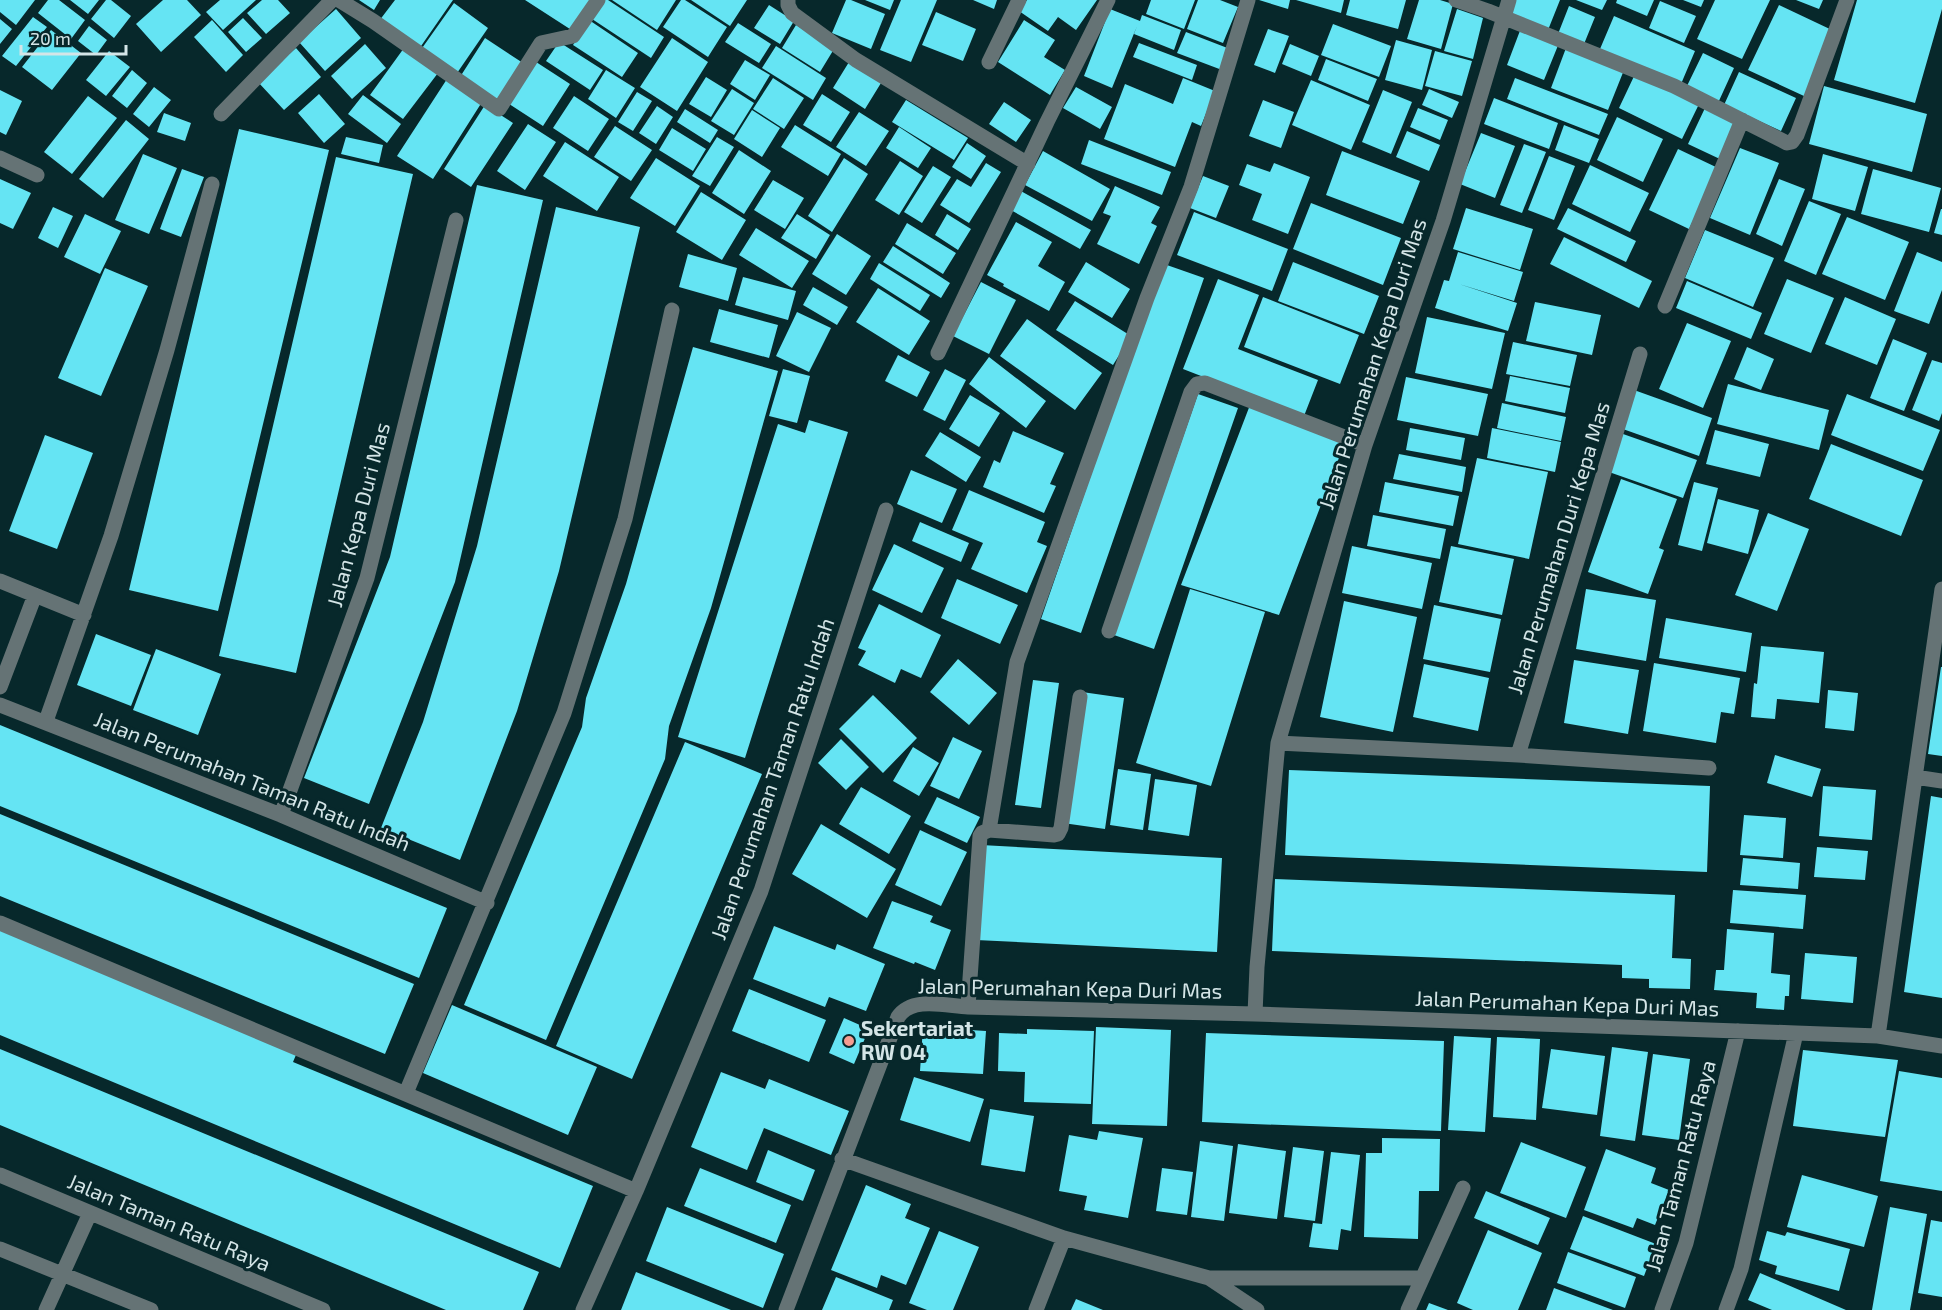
<svg xmlns="http://www.w3.org/2000/svg" width="1942" height="1310" font-family="'Exo 2',sans-serif">
<style>
.building{fill:#65e4f3}
.lines{fill:none;stroke-linecap:round;stroke-linejoin:round}
.minor{stroke:#657375;stroke-width:15}
.poi-dot{fill:#f59c90;stroke:#07282b;stroke-width:2}
.labels{text-anchor:middle;stroke-width:6;stroke-linejoin:round;paint-order:stroke}
.street-label{font-size:21px;fill:#d4e5e7;stroke:#07282b}
.poi-label{font-size:21px;font-weight:bold;fill:#d4e5e7;stroke:#07282b;text-anchor:start}
</style>
<rect width="100%" height="100%" fill="#07282b"/>
<!-- building -->
<path class="building" d="M0,0H35L16,25L0,12Z
M48,0H59L85,20L71,39L38,13Z
M70,0H99L88,14Z
M106,0H111L131,16L114,38L91,19Z
M163,0H187L201,15L161,52L136,24Z
M220,0H256L223,30L206,12Z
M262,0H278L290,13L266,34L247,13Z
M359,0H380L374,10Z
M395,0H453L419,49L379,21Z
M525,0H593L573,31Z
M605,0H608L664,37L651,58L592,19Z
M612,0H676L657,30Z
M681,0H685L727,27L708,57L663,27Z
M691,0H747L730,26Z
M846,0H851L885,14L871,49L832,33Z
M865,0H894L890,10Z
M901,0H937L911,62L880,50Z
M973,0H997L994,9Z
M1027,0H1097L1076,30L1058,17L1048,31L1019,11Z
M1151,0H1195L1184,29L1146,14Z
M1198,0H1220L1238,7L1223,43L1187,29Z
M1259,0H1290L1288,9Z
M1296,0H1344L1341,13Z
M1350,0H1406L1398,29L1346,15Z
M1419,0H1440L1453,4L1441,49L1407,39Z
M1516,0H1560L1548,30L1510,15Z
M1576,0H1607L1602,10Z
M1617,0H1654L1647,16L1616,3Z
M1683,0H1704L1701,7Z
M1715,0H1770L1742,59L1697,39Z
M1796,0H1823L1819,9Z
M1857,0H1942V9L1915,103L1834,80Z
M1660,1L1696,16L1684,43L1649,28Z
M454,3L488,28L455,76L420,51Z
M769,5L794,21L780,44L754,28Z
M1779,5L1834,31L1804,96L1748,70Z
M1569,6L1595,17L1584,44L1558,34Z
M336,9L361,38L325,71L299,42Z
M1110,9L1140,21L1142,15L1181,30L1174,50L1134,34L1137,26L1112,88L1084,76Z
M1457,9L1483,18L1473,59L1444,51Z
M936,12L976,29L963,61L922,45Z
M1614,16L1695,51L1681,84L1600,49Z
M33,17L47,27L16,66L2,56Z
M243,18L262,38L246,52L228,32Z
M0,19L12,29L0,44Z
M212,20L243,55L226,72L194,37Z
M589,20L638,53L622,77L573,45Z
M1024,20L1055,40L1044,57L1065,70L1050,95L998,62Z
M738,23L771,44L759,63L725,42Z
M1333,24L1391,46L1379,77L1321,55Z
M796,25L834,49L820,72L782,48Z
M89,26L107,40L96,55L78,41Z
M1521,28L1559,43L1544,80L1507,65Z
M1268,29L1289,36L1275,73L1254,65Z
M51,30L81,53L52,90L22,67Z
M1186,32L1230,49L1222,70L1177,53Z
M485,38L523,63L498,102L460,77Z
M672,38L708,62L677,111L640,87Z
M1396,40L1432,50L1422,90L1385,80Z
M559,42L603,70L590,90L546,61Z
M1139,43L1197,65L1192,80L1133,57Z
M365,44L386,68L352,99L331,76Z
M1290,44L1319,56L1311,76L1282,64Z
M776,46L826,78L813,100L762,68Z
M296,48L321,77L284,110L258,82Z
M404,48L438,73L403,119L370,95Z
M1566,48L1624,70L1608,110L1551,88Z
M109,51L130,67L106,96L86,80Z
M1435,51L1472,61L1462,96L1425,86Z
M1703,53L1734,68L1718,103L1686,88Z
M1326,59L1377,79L1368,101L1318,80Z
M533,60L570,84L543,126L506,102Z
M745,60L770,75L755,100L730,84Z
M849,62L881,83L865,109L833,88Z
M132,70L147,83L127,108L112,96Z
M606,70L635,88L616,118L588,99Z
M1636,72L1700,102L1682,139L1619,108Z
M1739,72L1796,98L1781,131L1724,105Z
M706,77L727,90L711,117L689,104Z
M773,78L804,98L784,129L753,109Z
M1183,78L1215,91L1201,126L1192,122L1175,167L1104,139L1125,84L1173,104Z
M1515,78L1608,114L1599,135L1507,99Z
M447,79L482,102L433,179L397,156Z
M1311,80L1370,105L1351,150L1292,125Z
M1824,86L1927,114L1912,172L1809,144Z
M154,87L171,100L149,127L133,114Z
M1076,87L1112,107L1100,129L1063,108Z
M732,89L754,103L734,135L711,121Z
M1429,89L1459,102L1452,118L1422,105Z
M0,90L22,101L6,135L0,132Z
M1383,90L1412,102L1391,154L1362,142Z
M637,92L652,101L633,131L618,122Z
M319,94L345,124L324,143L298,113Z
M822,94L850,112L831,142L803,125Z
M363,95L401,124L387,143L348,114Z
M88,96L117,118L72,174L44,152Z
M574,96L609,119L588,151L553,128Z
M1494,98L1558,123L1549,149L1484,124Z
M906,100L968,138L954,160L892,122Z
M1263,100L1294,112L1281,148L1249,136Z
M1004,102L1031,120L1016,142L989,124Z
M485,105L513,123L471,187L444,169Z
M657,106L673,117L656,144L639,133Z
M1418,108L1448,120L1440,140L1410,127Z
M1705,108L1739,124L1722,160L1688,144Z
M685,109L718,130L710,143L677,122Z
M752,110L780,128L762,157L734,139Z
M859,112L889,131L866,166L836,147Z
M164,113L191,123L185,141L157,132Z
M1617,117L1663,139L1643,182L1597,160Z
M126,120L149,139L103,198L79,179Z
M528,124L556,142L525,190L497,171Z
M795,125L841,154L828,176L781,147Z
M1564,125L1599,139L1589,163L1555,150Z
M615,126L652,150L631,181L594,157Z
M899,127L931,148L918,168L886,148Z
M672,128L706,149L693,171L659,150Z
M239,129L329,150L218,611L129,590Z
M1407,131L1440,145L1429,171L1396,157Z
M1481,133L1515,146L1495,198L1460,184Z
M346,137L383,145L379,163L341,154Z
M717,137L734,147L710,186L692,176Z
M1089,140L1171,172L1162,195L1081,164Z
M565,142L619,177L597,211L543,176Z
M967,143L986,156L971,179L952,167Z
M1524,144L1546,152L1522,213L1500,205Z
M1740,148L1779,163L1750,235L1710,218Z
M1678,149L1718,168L1689,229L1649,210Z
M739,150L771,171L744,214L712,193Z
M1043,151L1110,189L1092,221L1025,185Z
M1342,151L1420,181L1403,224L1326,195Z
M143,154L177,168L149,234L115,220Z
M1823,154L1868,167L1855,211L1812,199Z
M1549,156L1575,166L1554,220L1528,210Z
M336,157L413,174L296,673L219,656Z
M656,158L700,186L675,226L630,198Z
M844,158L868,174L832,232L808,216Z
M900,161L923,176L899,215L875,200Z
M986,163L1001,172L969,223L940,205L957,179L971,187Z
M1274,163L1310,177L1288,234L1252,220L1262,194L1239,185L1247,164L1270,172Z
M1590,165L1649,193L1630,232L1572,204Z
M933,166L951,177L922,223L904,212Z
M182,169L204,177L181,237L160,229Z
M1873,169L1941,188L1929,232L1861,214Z
M1203,176L1229,186L1216,218L1190,208Z
M0,179L31,193L13,229L0,223Z
M1779,179L1805,189L1782,246L1756,234Z
M773,180L804,198L785,229L754,210Z
M477,185L543,200L455,582L369,804L304,778L390,557Z
M1115,186L1160,207L1151,223L1157,226L1139,264L1097,244L1111,216L1103,213Z
M1019,190L1091,230L1080,249L1009,209Z
M701,192L746,220L722,260L676,232Z
M1809,201L1841,214L1816,275L1784,261Z
M1311,203L1401,238L1383,285L1293,249Z
M53,207L73,216L58,248L38,238Z
M556,207L640,227L559,571L517,711L460,860L381,828L423,722L477,546Z
M1466,208L1533,229L1520,270L1453,249Z
M1568,208L1636,241L1626,262L1557,229Z
M1941,209H1942V235L1934,233Z
M1194,212L1288,249L1272,291L1177,255Z
M85,214L121,231L100,274L64,257Z
M797,214L830,235L816,259L781,238Z
M947,214L971,229L958,250L935,235Z
M1847,217L1909,242L1885,300L1822,274Z
M1016,222L1052,242L1038,266L1065,282L1049,311L1003,286L1004,284L987,275Z
M907,223L956,253L943,274L895,244Z
M756,228L809,261L792,288L739,255Z
M1705,230L1774,258L1753,307L1685,278Z
M837,234L871,256L846,295L812,274Z
M1564,237L1652,281L1639,308L1550,264Z
M893,246L950,283L941,298L883,262Z
M1458,252L1523,272L1514,301L1459,284L1517,303L1508,331L1435,308L1444,280L1449,281Z
M1917,252L1942,262V290L1929,324L1894,311Z
M688,254L737,268L728,301L679,287Z
M1086,262L1130,289L1112,318L1068,292Z
M1293,262L1379,296L1364,334L1278,301Z
M879,263L930,295L920,311L870,279Z
M1164,264L1204,278L1081,633L1041,619Z
M105,268L148,286L101,396L58,378Z
M743,277L796,291L788,320L735,305Z
M1218,279L1259,295L1238,349L1318,380L1304,416L1183,369Z
M1787,279L1834,298L1811,353L1764,334Z
M1687,281L1762,313L1751,339L1676,308Z
M981,282L1016,300L989,354L953,336Z
M813,287L848,307L837,325L803,305Z
M878,288L930,321L909,355L856,322Z
M1263,297L1359,335L1340,384L1244,347Z
M1845,297L1896,319L1877,365L1825,344Z
M1075,301L1131,336L1113,365L1056,330Z
M1535,302L1601,315L1592,355L1526,341Z
M719,309L778,325L769,358L710,342Z
M797,312L831,328L809,372L776,356Z
M1427,317L1505,333L1492,389L1415,373Z
M1027,319L1102,373L1075,410L1000,356Z
M1687,323L1731,341L1703,408L1659,389Z
M1893,339L1927,353L1904,411L1870,398Z
M1513,342L1577,355L1570,386L1506,374Z
M693,347L778,371L711,608L669,726L665,759L546,1040L464,1005L582,727L586,698L626,584Z
M1747,347L1774,359L1761,390L1734,379Z
M898,355L930,372L917,397L885,381Z
M989,357L1046,401L1026,428L969,384Z
M1932,360L1942,363V413L1939,421L1912,410Z
M783,369L810,376L797,423L769,416Z
M945,369L966,380L945,421L923,410Z
M1510,376L1570,388L1565,413L1505,401Z
M1406,377L1488,394L1478,436L1397,420Z
M1728,384L1829,410L1819,450L1717,424Z
M1634,390L1712,418L1699,456L1620,428Z
M1198,394L1238,408L1154,649L1114,635Z
M1847,394L1940,430L1923,471L1831,435Z
M970,395L1000,413L979,447L949,429Z
M1502,403L1566,417L1561,441L1497,428Z
M1250,405L1345,442L1279,615L1181,585Z
M809,420L848,432L745,758L678,737L778,424L805,433Z
M1410,428L1465,438L1461,460L1406,450Z
M1492,428L1561,442L1555,472L1487,458Z
M1715,430L1769,444L1760,477L1706,464Z
M1013,431L1064,453L1050,484L1056,486L1044,513L983,487L994,460L1000,463Z
M940,432L981,457L966,482L925,456Z
M1623,434L1697,460L1683,498L1609,472Z
M45,435L93,453L57,549L9,531Z
M1831,444L1923,480L1901,536L1809,499Z
M1399,454L1466,467L1462,492L1393,479Z
M1477,458L1548,472L1529,559L1458,544Z
M911,470L957,489L942,523L897,504Z
M1621,479L1677,499L1659,548L1664,550L1648,594L1588,572Z
M1385,482L1459,496L1453,526L1379,512Z
M1694,482L1718,488L1702,551L1678,545Z
M969,490L1045,522L1037,542L1047,546L1027,593L971,569L983,543L952,530Z
M1718,499L1759,510L1748,554L1707,543Z
M1768,513L1809,529L1777,611L1735,595Z
M1373,515L1446,529L1440,559L1367,546Z
M920,522L969,543L961,562L912,541Z
M894,544L944,568L922,613L872,590Z
M1352,546L1432,563L1422,609L1342,593Z
M1451,546L1514,559L1502,615L1439,602Z
M957,579L1018,605L1000,644L941,618Z
M1190,589L1265,612L1211,786L1136,763Z
M1586,589L1656,600L1646,661L1576,649Z
M1344,601L1417,617L1393,732L1320,717Z
M879,604L941,635L921,678L901,669L895,683L858,665L866,651L858,648Z
M1434,605L1501,619L1490,672L1423,659Z
M1666,618L1752,633L1746,672L1659,658Z
M96,634L151,655L131,706L77,685Z
M1761,646L1824,652L1819,703L1777,699L1775,719L1751,717L1754,683L1757,684Z
M156,649L221,674L198,735L133,710Z
M958,659L997,693L969,725L930,692Z
M1574,660L1639,670L1628,734L1564,723Z
M1654,663L1740,678L1734,714L1721,712L1716,743L1643,731Z
M1424,664L1489,678L1478,731L1413,717Z
M1941,667H1942V756L1928,754Z
M1033,680L1059,683L1041,808L1015,805Z
M1828,690L1858,693L1854,731L1825,728Z
M1082,692L1124,698L1105,829L1063,823Z
M873,695L917,738L883,773L839,729Z
M0,725L447,908L419,978L0,806Z
M953,737L982,751L959,799L930,786Z
M841,739L869,767L846,790L818,763Z
M685,742L762,774L632,1079L556,1046Z
M913,747L939,763L919,796L893,781Z
M1775,755L1821,769L1812,797L1767,783Z
M1118,769L1151,774L1143,830L1110,825Z
M1289,770L1710,786L1707,872L1285,855Z
M1155,779L1197,785L1189,836L1148,830Z
M1823,786L1876,790L1872,840L1819,836Z
M861,787L911,816L889,854L839,824Z
M1931,796L1942,798V998L1904,992Z
M937,797L980,817L967,843L924,823Z
M0,814L414,984L385,1054L0,896Z
M1744,815L1786,818L1783,858L1740,855Z
M821,824L896,869L867,918L792,874Z
M920,830L967,852L941,906L895,885Z
M981,845L1222,858L1217,952L976,940Z
M1817,847L1868,851L1865,880L1814,877Z
M1743,858L1800,863L1798,889L1740,885Z
M1275,879L1675,895L1672,958L1691,959L1690,989L1649,988V979L1622,978V965L1272,951Z
M1733,890L1806,895L1803,929L1730,923Z
M892,901L933,916L930,922L951,930L935,970L915,962L914,964L873,948Z
M774,926L835,950L837,944L885,964L866,1011L829,997L825,1007L753,979Z
M0,927L298,1050L293,1062L593,1186L560,1268L0,1035Z
M1727,929L1774,933L1771,973L1790,975L1789,996H1785L1784,1010L1756,1008L1757,993L1714,990L1716,970H1724Z
M1805,953L1857,957L1853,1003L1801,999Z
M749,989L826,1020L809,1062L732,1031Z
M452,1005L597,1067L568,1135L423,1073Z
M844,1018L869,1029L854,1064L829,1053Z
M923,1027L986,1031L983,1074L920,1071Z
M1096,1027L1171,1030L1167,1126L1092,1124Z
M1027,1029L1094,1031L1091,1104L1024,1102L1025,1072L998,1071L999,1033L1027,1034Z
M1206,1033L1444,1041L1441,1131L1202,1122Z
M1454,1036L1491,1038L1485,1132L1448,1130Z
M1497,1037L1540,1039L1536,1120L1493,1117Z
M1612,1047L1648,1052L1635,1141L1600,1136Z
M0,1049L539,1272L523,1310H446L0,1125Z
M1551,1049L1605,1056L1597,1115L1542,1108Z
M1803,1050L1898,1060L1885,1137L1793,1126Z
M1653,1054L1690,1059L1679,1140L1642,1135Z
M1899,1071L1942,1078V1191L1880,1181Z
M721,1072L765,1089L769,1079L849,1111L831,1155L764,1128L747,1170L691,1147Z
M914,1077L984,1099L970,1142L900,1120Z
M990,1109L1034,1116L1025,1172L981,1165Z
M1099,1131L1143,1138L1128,1218L1084,1210L1087,1196L1059,1191L1069,1135L1097,1140Z
M1382,1138L1440,1139L1439,1191H1419L1418,1239L1364,1237L1366,1153H1382Z
M1200,1141L1233,1146L1224,1221L1191,1217Z
M1521,1142L1586,1167L1566,1218L1500,1193Z
M1238,1144L1286,1151L1277,1219L1229,1213Z
M1293,1147L1324,1151L1315,1221L1284,1217Z
M1606,1149L1656,1168L1651,1183L1669,1190L1655,1225L1637,1218L1633,1228L1584,1210Z
M768,1150L815,1170L803,1201L756,1182Z
M1331,1152L1360,1155L1351,1231L1341,1229L1338,1250L1309,1247L1313,1223L1322,1224Z
M700,1168L791,1205L776,1243L684,1206Z
M1162,1168L1193,1172L1187,1215L1156,1211Z
M1802,1175L1878,1196L1864,1247L1787,1227Z
M866,1185L911,1204L905,1218L930,1228L906,1285L881,1275L877,1288L831,1270Z
M1486,1191L1550,1218L1538,1245L1474,1218Z
M667,1207L784,1254L763,1308L646,1261Z
M1890,1207L1927,1214L1910,1310H1872Z
M1583,1216L1656,1244L1644,1276L1570,1249Z
M1931,1220L1942,1222V1297L1918,1293Z
M1488,1230L1542,1253L1518,1310H1473L1457,1303Z
M939,1231L979,1247L953,1310H927L909,1303Z
M1767,1231L1785,1236L1787,1232L1850,1249L1839,1291L1775,1274L1777,1266L1759,1260Z
M1568,1252L1636,1277L1625,1308L1557,1283Z
M636,1272L731,1310H621Z
M1760,1273L1846,1310H1772L1748,1300Z
M836,1277L893,1300L889,1310H822Z
M1554,1288L1613,1310H1546Z
M1076,1299L1103,1310H1071Z
M1429,1303L1448,1310H1426Z"/>
<g class="lines">
<!-- minor -->
<path class="minor" d="M339,0L373,21L499,109L541,43L573,36L598,0
M788,0V5L792,13L856,60L1028,164
M1456,0L1488,11L1674,86L1787,143L1792,142L1797,135L1847,0
M989,62L1019,0
M221,114L332,0
M0,158L37,175
M1665,306L1742,120
M938,353L1047,122L1108,0
M0,581L84,615
M1109,631L1191,392L1197,384L1205,383L1365,445
M0,687L35,595
M0,705L281,815L487,903
M46,721L111,536L167,350L212,184
M1278,743L1518,755L1709,768
M1518,755L1640,354
M1915,777L1942,781
M281,815L367,578L456,220
M989,830L1017,662L1147,298L1191,187L1248,0
M0,923L636,1191
M968,1007L980,836L982,833L989,830L1054,835L1058,834L1061,828L1080,697
M1255,1014L1257,967L1278,743L1365,445L1443,221L1509,0
M1878,1036L1942,589
M406,1093L564,713L625,519L672,310
M842,1159L1064,1238L1209,1278L1257,1310
M0,1175L323,1310
M0,1249L151,1310
M1209,1278H1422
M46,1310L90,1213
M583,1310L636,1191L761,891L886,510
M786,1310L898,1017C912,996 946,1006 968,1007L1255,1014L1796,1033L1878,1036L1942,1046
M1036,1310L1064,1238
M1408,1310L1463,1188
M1662,1310L1686,1243L1738,1031
M1726,1310L1741,1269L1796,1033"/>
</g>
<!-- markers -->
<circle class="poi-dot" cx="849" cy="1041" r="6"/>
<g class="labels">
<!-- street labels -->
<g class="street-label">
<text transform="translate(1373 364) rotate(-72)" y="7">Jalan Perumahan Kepa Duri Mas</text>
<text transform="translate(359 515) rotate(-75)" y="7">Jalan Kepa Duri Mas</text>
<text transform="translate(1559 548) rotate(-73)" y="7">Jalan Perumahan Duri Kepa Mas</text>
<text transform="translate(773 779) rotate(-71)" y="7">Jalan Perumahan Taman Ratu Indah</text>
<text transform="translate(252 782) rotate(22)" y="7">Jalan Perumahan Taman Ratu Indah</text>
<text transform="translate(1070 989) rotate(1)" y="7">Jalan Perumahan Kepa Duri Mas</text>
<text transform="translate(1567 1004) rotate(2)" y="7">Jalan Perumahan Kepa Duri Mas</text>
<text transform="translate(1681 1166) rotate(-75)" y="7">Jalan Taman Ratu Raya</text>
<text transform="translate(169 1223) rotate(23)" y="7">Jalan Taman Ratu Raya</text>
</g>
<!-- poi labels -->
<g class="poi-label">
<text x="861" y="1036">Sekertariat<tspan x="861" dy="24">RW 04</tspan></text>
</g>
</g>
<!-- scale -->
<path d="M21 45v9h105v-9" fill="none" stroke="#d4e5e7" stroke-width="3"/>
<text x="30" y="45" font-size="18" fill="#d4e5e7" stroke="#07282b" stroke-width="4.5" paint-order="stroke">20 m</text>
</svg>
